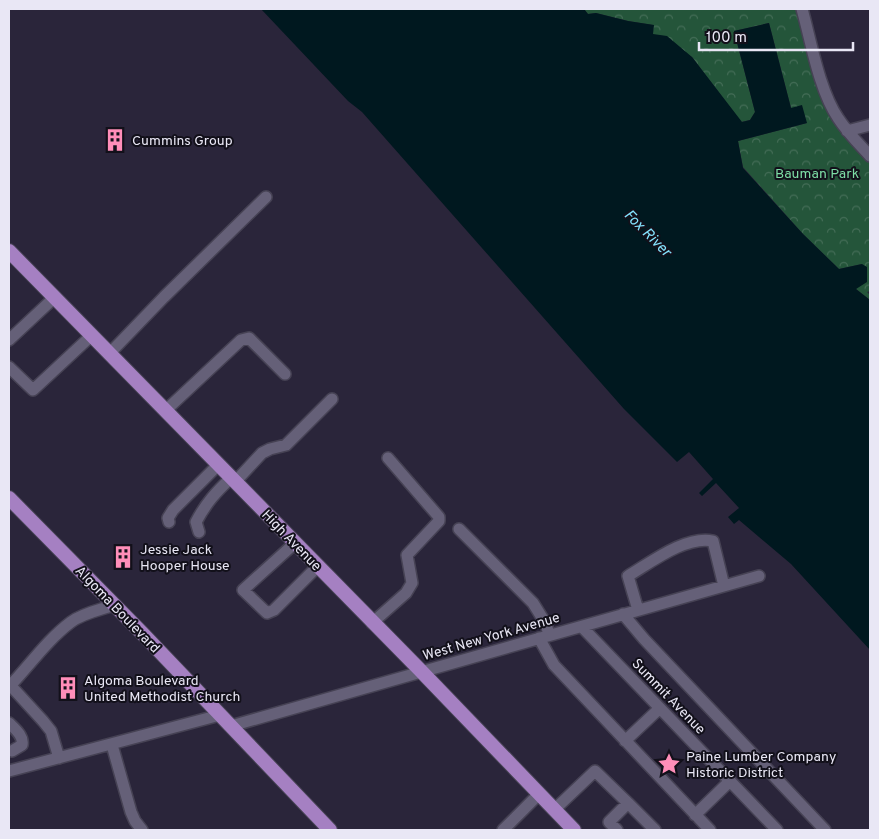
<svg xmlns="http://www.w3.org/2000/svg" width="879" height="839" font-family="Overpass,sans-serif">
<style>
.park{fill:url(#park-crowns)}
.water{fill:#00181f}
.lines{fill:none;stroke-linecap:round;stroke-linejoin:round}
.minor-casing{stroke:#464254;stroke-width:14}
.major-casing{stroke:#464254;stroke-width:16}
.minor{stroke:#656078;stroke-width:11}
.major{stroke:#a580c2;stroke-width:14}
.labels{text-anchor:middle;stroke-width:4;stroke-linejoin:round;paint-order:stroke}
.poi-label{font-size:14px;fill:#e9e7f5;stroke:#12101a;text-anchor:start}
.park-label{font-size:14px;fill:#7ddda5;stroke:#12101a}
.street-label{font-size:14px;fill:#e9e7f5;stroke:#12101a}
.water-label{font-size:15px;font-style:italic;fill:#84e3fe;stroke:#12101a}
</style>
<defs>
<pattern id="park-crowns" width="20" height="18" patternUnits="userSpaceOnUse" patternTransform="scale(1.25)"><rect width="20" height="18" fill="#24553a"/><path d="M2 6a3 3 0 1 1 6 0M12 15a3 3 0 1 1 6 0" fill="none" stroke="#446d57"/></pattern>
</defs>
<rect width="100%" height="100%" fill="#2a253a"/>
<!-- park -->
<path class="park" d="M584,9H802L825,90L870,156V291L867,292L870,295V300L856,289L862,264L839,269L803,234L743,167L738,141L807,123L791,108L769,23L734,31L755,112L750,120L741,122L692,57L652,34L653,25L628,21L596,13L588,14Z"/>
<!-- water -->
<path class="water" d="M261,9H584L588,14L596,13L628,21L654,25L653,34L667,36L692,57L742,122L750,120L755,112L734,31L769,23L791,108L802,105L807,123L738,141L743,168L803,234L839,269L862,264L867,267V282L856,289L870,300V650L791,564L739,520L734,524L728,517L739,508L716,483L702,496L699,493L713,479L689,452L677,462L624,409L362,112L348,101Z"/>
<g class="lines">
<defs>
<path id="minor" d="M802,9C811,41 819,90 838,118C847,132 859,144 870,156
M847,131L870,125
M9,340L55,297
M109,354L164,297L266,197
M9,367L33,390L91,336
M165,411L241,340L249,338L285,374
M235,482L262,453L270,449L286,445L332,399
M169,522L168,518L173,510L218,465
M459,529L533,603L546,624L549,635
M199,532L196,522C206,503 216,492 231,478
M295,543L243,590L267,613L274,610L317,567
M638,610L628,576C650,563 686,535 713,541L724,586
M623,614L644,639L825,830
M372,623L406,593L412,583L407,555L439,521V517L388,458
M582,627L777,830
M539,638L554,665L710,830
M11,686L43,721L51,731L59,758
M9,687C29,666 47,640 71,622C83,613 100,610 114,605
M9,723C15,729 24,736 22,745L12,751
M231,726L759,576
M625,741L660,708
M112,745L131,812L135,821L142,830
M9,771L220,715
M554,810L595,771L628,803
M695,815L730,781
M503,830L539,794
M617,830L609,822L628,803L655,830"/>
<path id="major" d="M9,251L421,671L574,830
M9,498L142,633L330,830"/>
</defs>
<!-- minor casing -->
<use href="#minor" class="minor-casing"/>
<!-- major casing -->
<use href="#major" class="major-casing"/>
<!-- minor -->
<use href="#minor" class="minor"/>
<!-- major -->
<use href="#major" class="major"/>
</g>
<!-- icons -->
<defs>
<symbol id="building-bare" viewBox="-9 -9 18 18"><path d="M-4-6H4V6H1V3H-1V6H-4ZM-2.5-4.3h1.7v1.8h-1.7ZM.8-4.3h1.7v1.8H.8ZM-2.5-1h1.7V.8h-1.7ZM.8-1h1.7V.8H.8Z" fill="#ff8eb9" stroke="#12101a" stroke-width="2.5" paint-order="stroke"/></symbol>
<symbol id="sight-bare" viewBox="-9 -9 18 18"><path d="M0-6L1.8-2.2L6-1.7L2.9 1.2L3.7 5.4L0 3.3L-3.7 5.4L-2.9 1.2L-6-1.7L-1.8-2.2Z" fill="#ff8eb9" stroke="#12101a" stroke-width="2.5" paint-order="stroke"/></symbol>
</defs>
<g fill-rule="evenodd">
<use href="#building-bare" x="99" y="124" width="32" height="32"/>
<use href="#building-bare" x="107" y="541" width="32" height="32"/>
<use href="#building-bare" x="52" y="672" width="32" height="32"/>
<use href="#sight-bare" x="653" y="748" width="32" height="32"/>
</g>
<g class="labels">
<!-- poi labels -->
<g class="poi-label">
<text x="132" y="145">Cummins Group</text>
<text x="140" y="554">Jessie Jack<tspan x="140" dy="16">Hooper House</tspan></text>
<text x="84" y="685">Algoma Boulevard<tspan x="84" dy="16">United Methodist Church</tspan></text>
<text x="686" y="761">Paine Lumber Company<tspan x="686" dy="16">Historic District</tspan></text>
</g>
<!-- park labels -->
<g class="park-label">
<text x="817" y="178">Bauman Park</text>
</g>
<!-- street labels -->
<g class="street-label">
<text transform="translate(292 540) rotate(46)" y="5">High Avenue</text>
<text transform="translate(118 609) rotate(46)" y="5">Algoma Boulevard</text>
<text transform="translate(491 636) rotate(-16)" y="5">West New York Avenue</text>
<text transform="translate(669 696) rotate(46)" y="5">Summit Avenue</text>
</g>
<!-- water labels -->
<g class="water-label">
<text transform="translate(648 233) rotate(45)" y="5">Fox River</text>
</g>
</g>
<!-- border -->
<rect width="879" height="839" fill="none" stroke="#e9e7f5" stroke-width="20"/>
<!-- scale -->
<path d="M699 42v8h154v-8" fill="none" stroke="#e9e7f5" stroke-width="2.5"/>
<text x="706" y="42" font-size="15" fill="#e9e7f5" stroke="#12101a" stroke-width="4" paint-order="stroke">100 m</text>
</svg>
